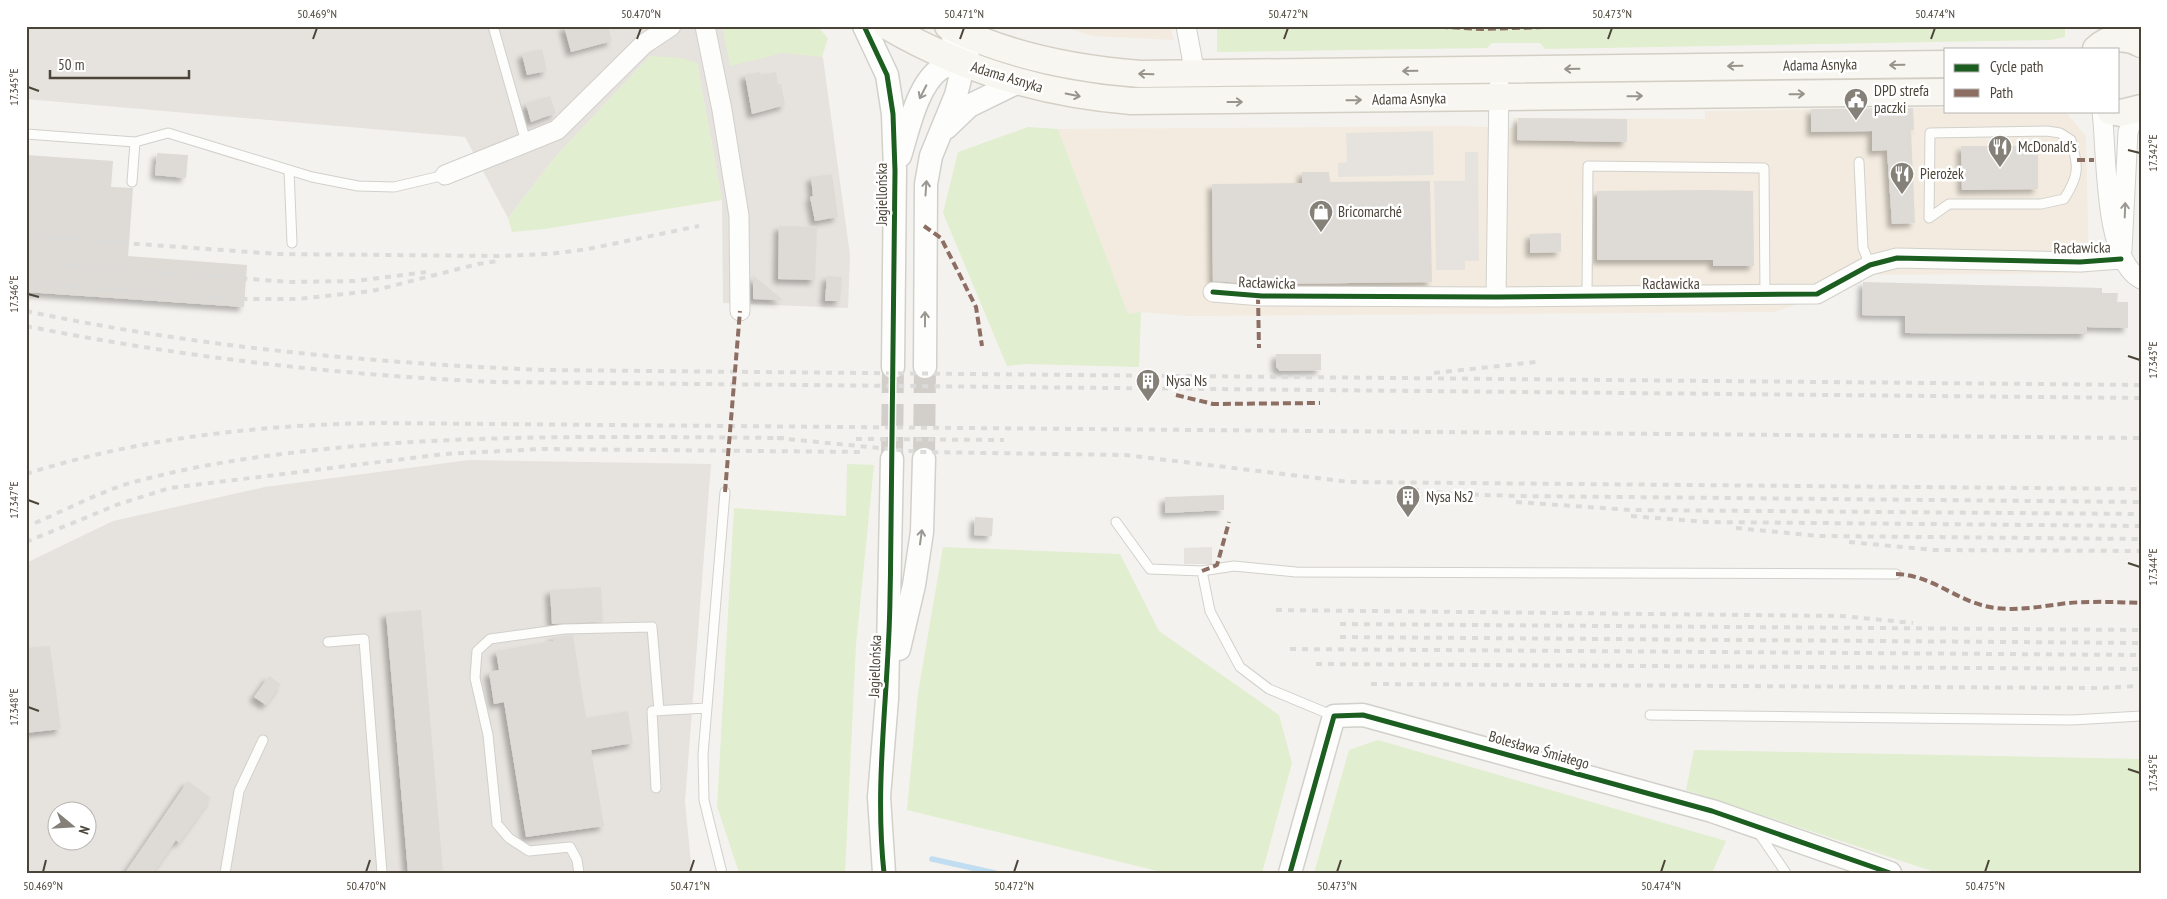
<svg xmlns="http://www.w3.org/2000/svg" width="2167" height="899" font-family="'PT Sans Narrow',sans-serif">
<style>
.commercial{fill:#f3ebdf}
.industrial{fill:#e6e2de;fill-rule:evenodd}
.green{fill:#e1eecf}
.parking{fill:#e6e3df}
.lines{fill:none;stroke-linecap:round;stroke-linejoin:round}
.stream{stroke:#c0ddf1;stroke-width:5.5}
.building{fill:#dedbd6;filter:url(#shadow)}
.tertiary-tunnel{stroke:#d2cfca;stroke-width:22;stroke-dasharray:22 11;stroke-linecap:butt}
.service-casing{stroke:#d2d0cb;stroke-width:11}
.minor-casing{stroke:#d2d0cb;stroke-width:21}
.tertiary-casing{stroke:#d2d0cb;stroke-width:25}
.secondary-casing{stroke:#d3cfc5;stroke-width:29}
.service{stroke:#fdfdfc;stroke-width:9}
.minor{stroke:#fdfdfc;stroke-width:19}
.tertiary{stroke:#fdfdfc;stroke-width:22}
.secondary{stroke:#f7f6f1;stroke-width:26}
.rail{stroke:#dbdbda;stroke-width:4;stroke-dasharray:6 6;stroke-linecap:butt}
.quiet{stroke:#8d6e63;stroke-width:4;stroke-dasharray:8 4;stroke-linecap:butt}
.cycleway-casing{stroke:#fff;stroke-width:8}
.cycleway{stroke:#1b5e20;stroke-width:5}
.oneway{stroke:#98948c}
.oneway2{stroke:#9b9791}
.ticks{fill:none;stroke:#4b4439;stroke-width:2}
.labels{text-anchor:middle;stroke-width:5;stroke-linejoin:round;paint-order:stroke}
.street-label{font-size:15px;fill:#4b4439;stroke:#fff}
.poi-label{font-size:15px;fill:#4b4439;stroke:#fff;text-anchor:start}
.neatline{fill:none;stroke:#4b4439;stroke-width:2}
.ticks-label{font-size:12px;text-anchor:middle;fill:#4b4439}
</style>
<defs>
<filter id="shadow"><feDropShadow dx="-4.5" dy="4.5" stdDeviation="2.5" flood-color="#0004"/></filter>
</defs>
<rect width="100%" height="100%" fill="#f4f2ee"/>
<!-- commercial -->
<path class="commercial" d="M1060,26H1170L1174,40L1093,36Z
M1913,108H1946V111H2065L2086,136L2089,273L1876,275L1775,312L1185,316L1141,312L1128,314L1058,129L1460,126L1513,128L1514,118L1705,119V111Z"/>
<!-- industrial -->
<path class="industrial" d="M26,26H797L823,58L850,255L848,308L723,303L722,200L697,63L650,56L556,156L508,218L465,137L26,99Z
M469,460L711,464L685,802L692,873H26V563L113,521L265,487ZM58,812H88V842H58Z
M1212,547V564H1184V548Z"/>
<!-- green -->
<path class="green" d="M722,26H817L828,38L822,57L783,53L730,66Z
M1217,26H2065V37L2051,40L1545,49L1540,43H1492L1487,48L1217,52Z
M650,56L681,58L697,63L722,200L545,229L512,232L508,218L556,156Z
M1028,127L1058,129L1128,314L1141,312L1139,367L1025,364L1007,366L943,213L958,152Z
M847,464L874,465L856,645L845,873H739L717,806L734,508L846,516Z
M943,547L1120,554L1159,631L1279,715L1292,763L1262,873H1166L907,810L918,693Z
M1378,740L1726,841L1712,873H1314L1349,750Z
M1694,750L2141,759V873H1938L1686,790Z"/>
<!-- parking -->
<path class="parking" d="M1433,131L1434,175L1338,177V163L1347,162L1346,133Z
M1465,152H1478L1479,261H1465V270H1436L1434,181H1465Z"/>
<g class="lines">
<!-- stream -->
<path class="stream" d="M932,859L995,873"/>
</g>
<!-- building -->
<path class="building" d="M564,26H608L612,41L571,52Z
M542,49L547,71L527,75L522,54Z
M760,72L761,75L776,72L778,84H781L785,105L752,114L745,75Z
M550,96L556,113L531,122L526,104Z
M1913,108L1914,130H1911L1915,223L1892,224L1887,150L1872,151V131L1811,132V109Z
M1518,118L1627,119V142L1517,140Z
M1961,146H2038V189L1962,190Z
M157,153L188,155L186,178L155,175Z
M26,155L113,161L111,187L133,188L128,256L247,265L244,307L26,292Z
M1302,172H1329L1330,182L1430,181L1432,282L1257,284L1213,281L1212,184L1302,183Z
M832,174L838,217L815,221L810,197L813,196L811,177Z
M1708,190L1753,191L1754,266H1713V260H1597V191Z
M779,226L817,227L815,280L778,279Z
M1561,233V252L1530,253V234Z
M753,275L783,300L753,299Z
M827,276L842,277L840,301H825Z
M1863,282L2102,288V293H2118L2117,302H2128V328L2087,327V334L1905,333V316L1862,315Z
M1276,354H1321V370L1280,371L1276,367Z
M1224,495V510L1165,513V497Z
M975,517L993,518L992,536L974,535Z
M601,587L603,622L552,624L550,590Z
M421,610L424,646L443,873H408L386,613Z
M573,635L586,718L628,711L633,743L591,750L604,826L526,837L504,702L494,704L489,672L499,670L496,651L553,641V637Z
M50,646L61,729L26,733V648Z
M269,676L281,684L266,705L254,697Z
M188,781L211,798L179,843L176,840L153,873H125Z"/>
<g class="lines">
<!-- tertiary-tunnel -->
<path class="tertiary-tunnel" d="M892,459L893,367
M924,459L925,367"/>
<defs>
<path id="service" d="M493,26L526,142
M2047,131L2060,133L2071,140C2079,167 2079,176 2064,199L2041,204H1949L1929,218L1930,133Z
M26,134L135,142L168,133L312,177L358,186L394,187L445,175
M1859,162L1863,248L1870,265
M289,170L292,243
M132,182L135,142
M1587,297L1588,166L1764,168L1765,296
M1116,522L1150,569L1202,571
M328,642L364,639L382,873
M1650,715L2072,720L2141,716
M1334,716L1269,689L1240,667L1210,611L1202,571L1234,566L1296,572L1896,574
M656,788L652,711L707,708
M1758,832L1786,873
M225,873L239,791L263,740
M579,873L577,860L570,847L529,851L509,838L497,824L488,735L475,678L477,651L490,639L564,629L652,627L659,711
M722,873L704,800L703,755L725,492"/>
<path id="minor" d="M705,26L722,110L739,216L740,311
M1186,26L1195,74
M2102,111C2107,151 2103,260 2141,279
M445,175L557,130L644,44L671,26
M2122,250L2128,132L2136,110
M1213,292L1262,296L1496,297L1817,294L1870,265L1897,258L2080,262L2121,259
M1496,297L1499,86"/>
<path id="tertiary" d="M864,26L887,75L893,114L895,171L893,367
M946,128L969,106L1018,82
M900,156C908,131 917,85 940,69C948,64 959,62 968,57
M925,367L926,184L931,156L956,95L960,79L959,62L951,28
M899,649L914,585L922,532L924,459
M884,873L879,797L887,699L892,459
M1290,873L1334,716L1363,715L1712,811L1890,873"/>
<path id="secondary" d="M887,26C962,70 1044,94 1131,101L1946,92
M948,26C1008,56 1075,69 1141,74L1946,64
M2096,49C2108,37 2126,35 2141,44
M2110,111L2121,113L2141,108"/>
</defs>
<!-- service casing -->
<use href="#service" class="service-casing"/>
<!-- minor casing -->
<use href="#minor" class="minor-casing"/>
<!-- tertiary casing -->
<use href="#tertiary" class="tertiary-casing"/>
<!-- secondary casing -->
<use href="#secondary" class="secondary-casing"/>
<!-- service -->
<use href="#service" class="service"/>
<!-- minor -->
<use href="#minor" class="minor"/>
<!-- tertiary -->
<use href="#tertiary" class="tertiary"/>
<!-- secondary -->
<use href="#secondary" class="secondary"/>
<!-- rail -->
<path class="rail" d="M26,236L278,254L497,256L550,254L588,249L699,226
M26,262L289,282L355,281L426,272
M26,283L245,299H298L372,291L478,264L498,261
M26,311C197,347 370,363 544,370L2141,385
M26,326C181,357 337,375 495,382L2141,398
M1434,373L1536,362
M777,438L920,452L1125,455L1350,482L2141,489
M856,439L1004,440
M26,474C139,438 258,425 376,423L2141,438
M1401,488L1455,494L1518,496L2141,502
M1516,502L1631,510L2141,514
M1631,516L1707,522L2141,526
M35,523C68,509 101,491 134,482C207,462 281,453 356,446C499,434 641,437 784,438
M1736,528L1819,536L2141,539
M26,542L119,504L170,488L444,454L541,449L864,452
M1849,542L1934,550L2141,551
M1276,610L1842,616L1913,623
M1340,624L2141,630
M1340,637L2141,643
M1290,649L2141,655
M1316,664L2141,669
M1371,684L2096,688L2141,686"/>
<!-- quiet -->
<path class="quiet" d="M1428,26L1481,29L1581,26
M2077,160H2094
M924,226L941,238L976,307L982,346
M1258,296L1259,348
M1176,395L1213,404L1320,403
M725,492L740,311
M1202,571L1217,565L1229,522
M1896,574C1934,575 1959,604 1996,608C2020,611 2044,606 2068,603C2092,601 2117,602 2141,603"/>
<defs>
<path id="cycleway" d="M864,26L887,75L893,114L895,171C893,314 893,456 890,598C889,690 874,781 884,873
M1213,292L1262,296L1496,297L1817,294L1870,265L1897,258L2080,262L2121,259
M1290,873L1334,716L1363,715L1712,811L1890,873"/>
</defs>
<!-- cycleway casing -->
<use href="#cycleway" class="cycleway-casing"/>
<!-- cycleway -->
<use href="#cycleway" class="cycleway"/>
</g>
<!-- one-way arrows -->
<defs><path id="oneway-shaft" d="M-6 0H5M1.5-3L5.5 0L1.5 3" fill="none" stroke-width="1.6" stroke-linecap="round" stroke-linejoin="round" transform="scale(1.25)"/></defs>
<g class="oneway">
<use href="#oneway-shaft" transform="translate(1897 65) rotate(179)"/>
<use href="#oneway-shaft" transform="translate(1735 66) rotate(179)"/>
<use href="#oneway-shaft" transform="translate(1572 69) rotate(179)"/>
<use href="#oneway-shaft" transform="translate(1410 71) rotate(179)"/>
<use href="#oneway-shaft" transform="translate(1146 74) rotate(-178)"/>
<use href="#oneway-shaft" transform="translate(1797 94) rotate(-1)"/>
<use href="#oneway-shaft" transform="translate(1073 95) rotate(11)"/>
<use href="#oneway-shaft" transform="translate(1635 96) rotate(-1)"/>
<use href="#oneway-shaft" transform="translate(1354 100) rotate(-1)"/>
<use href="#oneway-shaft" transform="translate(1235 102)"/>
</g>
<g class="oneway2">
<use href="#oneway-shaft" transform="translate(923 92) rotate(117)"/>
<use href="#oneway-shaft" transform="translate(926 188) rotate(-86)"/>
<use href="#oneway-shaft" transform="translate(2125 210) rotate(-88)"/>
<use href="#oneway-shaft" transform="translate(925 319) rotate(-90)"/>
<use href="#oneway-shaft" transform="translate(921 537) rotate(-82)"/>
</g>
<!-- ticks -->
<path class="ticks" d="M313,39L317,28M637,39L641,28M960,39L964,28M1284,39L1288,28M1608,39L1612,28M1931,39L1935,28M28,87L39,91M2128,150L2140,153M28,294L39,297M2128,356L2140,360M28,500L39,504M2128,563L2140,567M28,707L39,711M2128,769L2140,773M43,872L46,860M366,872L370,860M690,872L694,860M1014,872L1018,860M1337,872L1341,860M1661,872L1665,860M1985,872L1989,860"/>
<!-- icons -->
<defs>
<symbol id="civic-pin" viewBox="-11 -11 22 30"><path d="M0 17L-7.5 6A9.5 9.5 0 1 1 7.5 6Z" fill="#868178" stroke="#fff"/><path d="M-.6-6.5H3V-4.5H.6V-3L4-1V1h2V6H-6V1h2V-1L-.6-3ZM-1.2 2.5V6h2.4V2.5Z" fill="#fff"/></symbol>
<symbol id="restaurant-pin" viewBox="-11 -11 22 30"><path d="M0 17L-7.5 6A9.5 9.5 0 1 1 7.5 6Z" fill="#868178" stroke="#fff"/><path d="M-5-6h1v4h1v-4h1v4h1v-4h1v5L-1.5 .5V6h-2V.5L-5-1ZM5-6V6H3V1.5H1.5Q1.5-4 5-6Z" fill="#fff"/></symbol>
<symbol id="shop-pin" viewBox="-11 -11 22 30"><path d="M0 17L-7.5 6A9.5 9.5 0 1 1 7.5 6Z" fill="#868178" stroke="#fff"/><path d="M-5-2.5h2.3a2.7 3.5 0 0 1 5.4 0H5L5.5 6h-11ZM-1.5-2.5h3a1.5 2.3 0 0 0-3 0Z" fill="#fff"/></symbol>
<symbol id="building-pin" viewBox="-11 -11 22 30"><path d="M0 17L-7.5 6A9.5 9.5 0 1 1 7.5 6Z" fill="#868178" stroke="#fff"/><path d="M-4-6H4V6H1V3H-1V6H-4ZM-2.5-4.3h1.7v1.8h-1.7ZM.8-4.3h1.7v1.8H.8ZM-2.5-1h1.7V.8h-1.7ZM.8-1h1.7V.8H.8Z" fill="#fff"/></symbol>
</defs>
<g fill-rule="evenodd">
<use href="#civic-pin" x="1842" y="86" width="28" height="38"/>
<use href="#restaurant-pin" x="1986" y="133" width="28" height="38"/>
<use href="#restaurant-pin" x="1888" y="160" width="28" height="38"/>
<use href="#shop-pin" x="1307" y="198" width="28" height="38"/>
<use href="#building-pin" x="1134" y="367" width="28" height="38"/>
<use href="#building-pin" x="1394" y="483" width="28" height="38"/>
</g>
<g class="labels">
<!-- street labels -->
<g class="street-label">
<text transform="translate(1820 65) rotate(-1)" y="5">Adama Asnyka</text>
<text transform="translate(1007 77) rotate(17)" y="5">Adama Asnyka</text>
<text transform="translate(1409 99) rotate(-1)" y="5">Adama Asnyka</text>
<text transform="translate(882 194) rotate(-90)" y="5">Jagiellońska</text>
<text transform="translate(2082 248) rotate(-1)" y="5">Racławicka</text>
<text transform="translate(1267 283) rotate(2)" y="5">Racławicka</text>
<text x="1671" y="289">Racławicka</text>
<text transform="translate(875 666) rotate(-88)" y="5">Jagiellońska</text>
<text transform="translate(1539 750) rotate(16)" y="5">Bolesława Śmiałego</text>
</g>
<!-- poi labels -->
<g class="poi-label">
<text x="1874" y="96">DPD strefa<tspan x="1874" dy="17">paczki</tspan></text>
<text x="2018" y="152">McDonald's</text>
<text x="1920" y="179">Pierożek</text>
<text x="1338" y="217">Bricomarché</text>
<text x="1166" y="386">Nysa Ns</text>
<text x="1426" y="502">Nysa Ns2</text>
</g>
</g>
<!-- border -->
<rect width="2167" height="899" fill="none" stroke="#ffffff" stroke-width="55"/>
<!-- legend -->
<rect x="1944" y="48" width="175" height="65" fill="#ffffff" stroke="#b7b4b0"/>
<rect x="1954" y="64" width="25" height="8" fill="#1b5e20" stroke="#b7b4b0"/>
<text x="1990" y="72" font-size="15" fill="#4b4439">Cycle path</text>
<rect x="1954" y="89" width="25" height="8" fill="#8d6e63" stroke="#b7b4b0"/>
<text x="1990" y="98" font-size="15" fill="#4b4439">Path</text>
<!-- north arrow -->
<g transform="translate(72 826) rotate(108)"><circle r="24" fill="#ffffff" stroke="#b7b4b0"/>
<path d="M0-4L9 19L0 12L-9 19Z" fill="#868178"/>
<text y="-8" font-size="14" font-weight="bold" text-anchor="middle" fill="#4b4439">N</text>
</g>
<!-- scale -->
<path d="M50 70v8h139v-8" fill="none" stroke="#4b4439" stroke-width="2.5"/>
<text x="58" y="70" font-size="15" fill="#4b4439" stroke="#ffffff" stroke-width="4" paint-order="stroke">50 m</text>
<rect x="28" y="28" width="2112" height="844" class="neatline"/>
<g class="ticks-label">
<text x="317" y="18">50.469°N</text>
<text x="641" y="18">50.470°N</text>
<text x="964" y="18">50.471°N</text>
<text x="1288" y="18">50.472°N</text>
<text x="1612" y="18">50.473°N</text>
<text x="1935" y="18">50.474°N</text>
<text transform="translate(14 87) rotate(-90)" y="4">17.345°E</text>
<text transform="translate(2153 153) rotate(-90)" y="4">17.342°E</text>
<text transform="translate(14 294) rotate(-90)" y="4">17.346°E</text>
<text transform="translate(2153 360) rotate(-90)" y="4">17.343°E</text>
<text transform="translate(14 500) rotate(-90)" y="4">17.347°E</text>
<text transform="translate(2153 567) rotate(-90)" y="4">17.344°E</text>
<text transform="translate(14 707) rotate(-90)" y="4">17.348°E</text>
<text transform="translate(2153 773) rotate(-90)" y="4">17.345°E</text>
<text x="43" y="890">50.469°N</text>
<text x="366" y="890">50.470°N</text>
<text x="690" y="890">50.471°N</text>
<text x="1014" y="890">50.472°N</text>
<text x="1337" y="890">50.473°N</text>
<text x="1661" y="890">50.474°N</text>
<text x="1985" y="890">50.475°N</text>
</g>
</svg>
